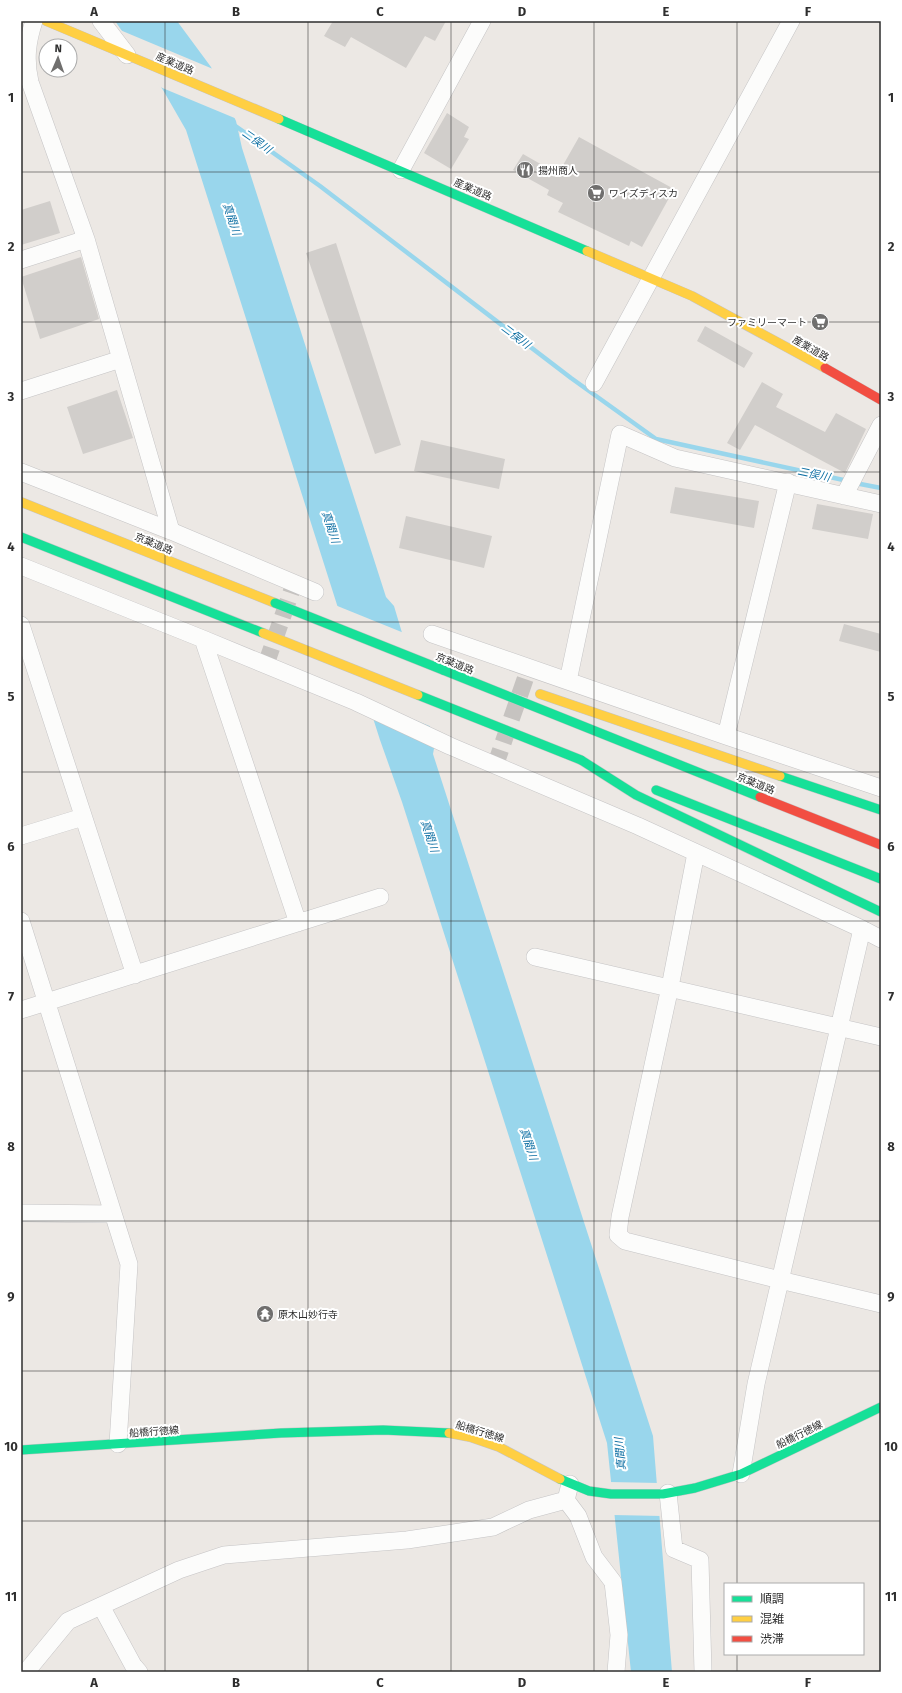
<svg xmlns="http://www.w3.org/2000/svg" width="902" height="1693" font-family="'Fira Sans','Noto Sans JP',sans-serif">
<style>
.water{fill:#99d6ec}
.pier{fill:#ece8e4}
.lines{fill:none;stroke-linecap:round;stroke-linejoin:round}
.stream{stroke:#99d6ec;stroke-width:4.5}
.building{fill:#d1cecb}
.street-tunnel{stroke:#c6c3c0;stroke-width:17;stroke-dasharray:17 8;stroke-linecap:butt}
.street-casing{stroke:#c5c4c5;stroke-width:18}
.fast-casing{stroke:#c5c4c5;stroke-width:10}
.slow-casing{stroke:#c5c4c5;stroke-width:10}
.jam-casing{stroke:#c5c4c5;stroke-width:10}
.street{stroke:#fcfcfb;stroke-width:17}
.fast{stroke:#16e098;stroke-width:9}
.slow{stroke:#ffcf43;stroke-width:9}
.jam{stroke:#f24e42;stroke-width:9}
.fast-bridge-casing{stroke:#c6c5c4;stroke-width:10;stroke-linecap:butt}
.slow-bridge-casing{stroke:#c6c5c4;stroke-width:10;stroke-linecap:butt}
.fast-bridge{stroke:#16e098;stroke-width:9}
.slow-bridge{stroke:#ffcf43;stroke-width:9}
.grid{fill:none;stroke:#2e2e2e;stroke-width:1;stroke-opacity:0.55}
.labels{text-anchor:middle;stroke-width:4;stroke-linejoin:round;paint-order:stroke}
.street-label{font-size:10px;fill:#2e2e2e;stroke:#fff}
.poi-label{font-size:10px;fill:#2e2e2e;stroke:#fff;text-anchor:start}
.water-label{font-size:11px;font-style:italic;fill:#0d6fa3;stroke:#fff}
.neatline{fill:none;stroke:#2e2e2e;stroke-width:1.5}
.grid-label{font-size:13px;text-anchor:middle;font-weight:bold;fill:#2e2e2e}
</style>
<rect width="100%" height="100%" fill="#ece8e4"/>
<!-- water -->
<path class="water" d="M115,21H177L211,67L236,121L242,148L386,597L394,606L435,743L433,754L653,1436L672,1672H631L607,1443L402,802L380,740L186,130L163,90Z"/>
<!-- pier -->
<path class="pier" d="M120,30L213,69L237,119L160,87Z
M335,605L404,633L432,727L365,700Z
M609,1482L659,1483L662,1516L613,1515Z"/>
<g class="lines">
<!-- stream -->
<path class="stream" d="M234,125L320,186L571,378L656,439L848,481
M855,483L881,488"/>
</g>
<!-- building -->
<path class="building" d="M333,21H446L435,41L425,36L406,68L351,37L345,47L324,36Z
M447,113L469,127L464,137L469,139L451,169L424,153Z
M579,137L674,189L642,247L631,241L629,246L558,212L563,203L547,195L549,190L513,170L523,154L558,174Z
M50,201L60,233L21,245V210Z
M336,243L401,445L375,454L306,253Z
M81,257L99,319L40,339L21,277Z
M705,326L753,353L744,368L697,341Z
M762,382L783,394L776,407L825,432L836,413L866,429L845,473L755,425L740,450L727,443Z
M117,390L133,438L83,454L67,407Z
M421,440L505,459L499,489L414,471Z
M675,487L759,501L754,528L670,513Z
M817,504L873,514L868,539L812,529Z
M406,516L492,536L484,568L399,548Z
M844,624L881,634V652L839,641Z"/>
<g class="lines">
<!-- street-tunnel -->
<path class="street-tunnel" d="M266,664L294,584
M495,766L529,668"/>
<defs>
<path id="street" d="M34,21C27,42 25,60 30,82L86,239L171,531
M101,21L127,55
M401,170L482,21
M21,260L86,239
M594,383L791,21
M21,391L121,359
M21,472L171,531L315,592
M844,496L881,425
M21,566L203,639L356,702L450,746L638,826L862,929L881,939
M21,625L135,975
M432,634L726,736L881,788
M203,639L298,923
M568,681L620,434L675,458L881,504
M726,736L788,482
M21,836L83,817
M696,853L670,987L620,1217L618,1235L625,1241L780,1280L881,1304
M21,921L129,1264L118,1444
M535,957L881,1037
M21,1010L380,897
M21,1213L113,1214
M741,1474L756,1384L862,929
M668,1493L674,1549L700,1560L703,1672
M566,1500L578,1516L594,1557L613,1582L619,1635L616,1672
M101,1606L133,1665L139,1672
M26,1672L68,1621L179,1570L224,1555L407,1540L493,1527L529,1510L566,1500L570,1484"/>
<path id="fast" d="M279,119L587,251
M21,537L263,633
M443,670L760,797
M581,760L636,795L881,912
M780,776L881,810
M656,790L881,879
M21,1450L281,1433L383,1430L449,1433
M560,1479L589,1491L611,1494H663L695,1488L741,1474L881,1407"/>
<path id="slow" d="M46,21L279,119
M587,251L692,296L825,368
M21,502L275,603
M540,694L780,776
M449,1433L470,1437L499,1447L560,1479"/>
<path id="jam" d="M825,368L881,400
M760,797L881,845"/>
</defs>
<!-- street casing -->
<use href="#street" class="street-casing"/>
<!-- fast casing -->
<use href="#fast" class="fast-casing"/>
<!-- slow casing -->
<use href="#slow" class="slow-casing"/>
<!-- jam casing -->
<use href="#jam" class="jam-casing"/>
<!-- street -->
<use href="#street" class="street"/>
<!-- fast -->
<use href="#fast" class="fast"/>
<!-- slow -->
<use href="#slow" class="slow"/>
<!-- jam -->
<use href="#jam" class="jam"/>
<defs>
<path id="fast-bridge" d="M275,603L443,670
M418,695L581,760"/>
<path id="slow-bridge" d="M263,633L418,695"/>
</defs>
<!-- fast-bridge casing -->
<use href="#fast-bridge" class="fast-bridge-casing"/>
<!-- slow-bridge casing -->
<use href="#slow-bridge" class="slow-bridge-casing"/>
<!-- fast-bridge -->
<use href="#fast-bridge" class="fast-bridge"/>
<!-- slow-bridge -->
<use href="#slow-bridge" class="slow-bridge"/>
</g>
<!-- grid -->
<path class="grid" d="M165,21V1672M308,21V1672M451,21V1672M594,21V1672M737,21V1584M21,172H881M21,322H881M21,472H881M21,622H881M21,772H881M21,921H881M21,1071H881M21,1221H881M21,1371H881M21,1521H881M737,1654V1672"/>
<!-- icons -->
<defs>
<symbol id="restaurant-disc" viewBox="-11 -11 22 22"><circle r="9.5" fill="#706f6e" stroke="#fff"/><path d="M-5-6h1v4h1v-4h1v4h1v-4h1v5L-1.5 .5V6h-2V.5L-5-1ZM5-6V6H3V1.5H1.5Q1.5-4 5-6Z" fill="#fff"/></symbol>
<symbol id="supermarket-disc" viewBox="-11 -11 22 22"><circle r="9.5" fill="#706f6e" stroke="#fff"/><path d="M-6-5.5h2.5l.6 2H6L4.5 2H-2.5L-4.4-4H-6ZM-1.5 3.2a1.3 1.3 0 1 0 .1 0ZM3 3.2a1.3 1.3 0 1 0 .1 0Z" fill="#fff"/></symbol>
<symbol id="temple-disc" viewBox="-11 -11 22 22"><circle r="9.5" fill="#706f6e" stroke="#fff"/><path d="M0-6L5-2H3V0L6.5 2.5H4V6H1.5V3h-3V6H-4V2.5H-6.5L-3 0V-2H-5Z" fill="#fff"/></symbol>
</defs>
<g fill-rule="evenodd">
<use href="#restaurant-disc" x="515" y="160" width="20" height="20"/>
<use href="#supermarket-disc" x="586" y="183" width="20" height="20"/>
<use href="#supermarket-disc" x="810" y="312" width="20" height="20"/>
<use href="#temple-disc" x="255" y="1304" width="20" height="20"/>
</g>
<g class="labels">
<!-- street labels -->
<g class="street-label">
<text transform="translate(175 63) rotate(23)" y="4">産業道路</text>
<text transform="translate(473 189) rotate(23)" y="4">産業道路</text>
<text transform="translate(811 348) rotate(30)" y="4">産業道路</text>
<text transform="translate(154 543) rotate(22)" y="4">京葉道路</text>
<text transform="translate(455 663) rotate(22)" y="4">京葉道路</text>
<text transform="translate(756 783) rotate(22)" y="4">京葉道路</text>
<text transform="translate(154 1431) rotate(-4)" y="4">船橋行徳線</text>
<text transform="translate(480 1431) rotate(17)" y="4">船橋行徳線</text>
<text transform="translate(799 1434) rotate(-26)" y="4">船橋行徳線</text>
</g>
<!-- poi labels -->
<g class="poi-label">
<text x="538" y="174">揚州商人</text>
<text x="609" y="197">ワイズディスカ</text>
<text x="807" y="326" text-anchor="end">ファミリーマート</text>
<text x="278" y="1318">原木山妙行寺</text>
</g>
<!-- water labels -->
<g class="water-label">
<text transform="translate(257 141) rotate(35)" y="4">二俣川</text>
<text transform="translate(232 219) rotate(72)" y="4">真間川</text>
<text transform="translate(516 336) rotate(37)" y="4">二俣川</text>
<text transform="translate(814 474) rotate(12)" y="4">二俣川</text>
<text transform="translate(331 527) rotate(72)" y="4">真間川</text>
<text transform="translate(430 836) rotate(72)" y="4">真間川</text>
<text transform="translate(529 1144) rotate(72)" y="4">真間川</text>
<text transform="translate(620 1454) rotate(-95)" y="4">真間川</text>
</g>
</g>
<!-- border -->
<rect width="902" height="1693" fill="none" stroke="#ffffff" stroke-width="44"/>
<!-- legend -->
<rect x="724" y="1583" width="140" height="72" fill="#ffffff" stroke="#ababab"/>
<rect x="732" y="1596" width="20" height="6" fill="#16e098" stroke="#ababab"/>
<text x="760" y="1603" font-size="12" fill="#2e2e2e">順調</text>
<rect x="732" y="1616" width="20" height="6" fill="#ffcf43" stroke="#ababab"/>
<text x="760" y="1623" font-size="12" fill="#2e2e2e">混雑</text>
<rect x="732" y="1636" width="20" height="6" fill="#f24e42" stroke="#ababab"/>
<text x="760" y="1643" font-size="12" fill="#2e2e2e">渋滞</text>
<!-- north arrow -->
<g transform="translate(58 58) rotate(2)"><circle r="19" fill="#ffffff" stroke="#ababab"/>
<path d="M0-3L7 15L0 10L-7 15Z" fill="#706f6e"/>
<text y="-6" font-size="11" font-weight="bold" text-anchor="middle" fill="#2e2e2e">N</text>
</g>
<rect x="22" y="22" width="858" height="1649" class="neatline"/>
<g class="grid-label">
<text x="94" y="16">A</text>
<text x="236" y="16">B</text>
<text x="380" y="16">C</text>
<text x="522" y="16">D</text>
<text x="666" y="16">E</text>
<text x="808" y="16">F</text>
<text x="11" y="102">1</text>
<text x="891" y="102">1</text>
<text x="11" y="251">2</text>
<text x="891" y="251">2</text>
<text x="11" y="401">3</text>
<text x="891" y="401">3</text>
<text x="11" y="551">4</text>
<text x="891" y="551">4</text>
<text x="11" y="701">5</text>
<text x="891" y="701">5</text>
<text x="11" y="851">6</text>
<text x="891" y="851">6</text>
<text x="11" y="1001">7</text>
<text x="891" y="1001">7</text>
<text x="11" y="1151">8</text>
<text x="891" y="1151">8</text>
<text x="11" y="1301">9</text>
<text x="891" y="1301">9</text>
<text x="11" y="1451">10</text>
<text x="891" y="1451">10</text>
<text x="11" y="1601">11</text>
<text x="891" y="1601">11</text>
<text x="94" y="1687">A</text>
<text x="236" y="1687">B</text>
<text x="380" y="1687">C</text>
<text x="522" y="1687">D</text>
<text x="666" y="1687">E</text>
<text x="808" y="1687">F</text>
</g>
</svg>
